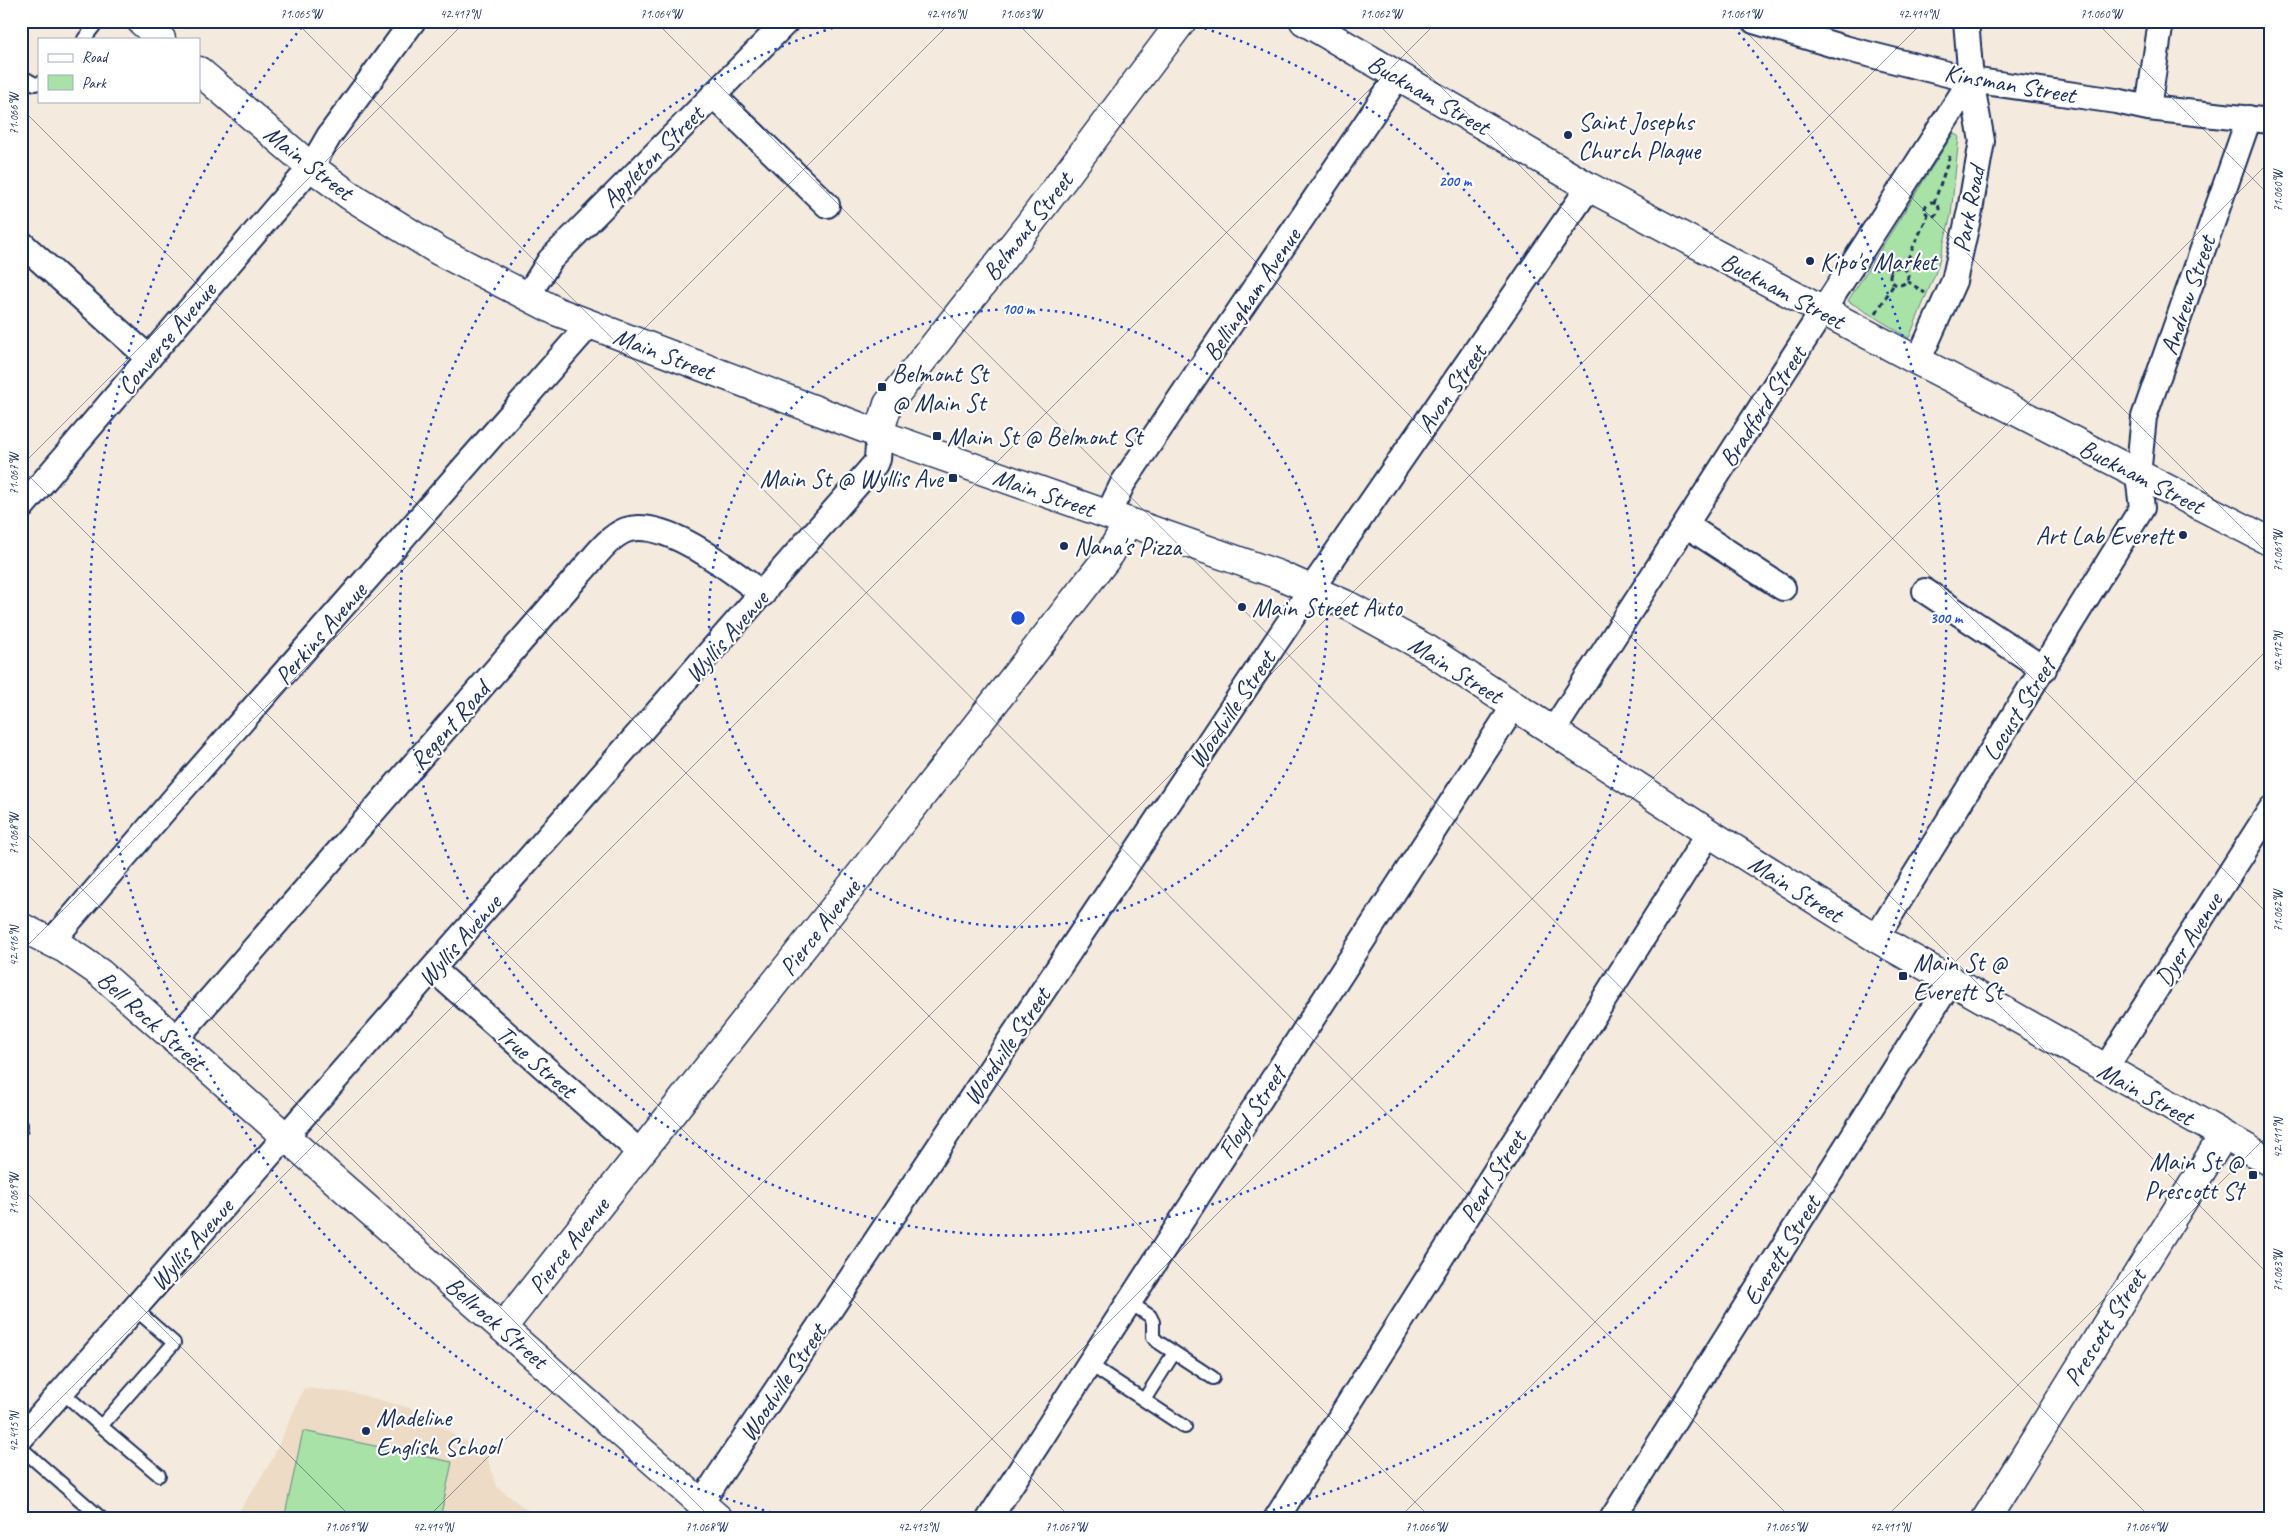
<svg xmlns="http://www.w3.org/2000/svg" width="2292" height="1540" font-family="Caveat,sans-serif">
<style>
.built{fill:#eddbc5}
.green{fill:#a8e2a7;stroke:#628882}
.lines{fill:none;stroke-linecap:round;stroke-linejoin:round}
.service-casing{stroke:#1b2f5e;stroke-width:16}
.minor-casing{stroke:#1b2f5e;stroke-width:28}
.tertiary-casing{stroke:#1b2f5e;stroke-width:31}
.primary-casing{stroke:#1b2f5e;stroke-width:31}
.path{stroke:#1b2f5e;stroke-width:3;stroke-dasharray:5 4;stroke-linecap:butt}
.service{stroke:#fff;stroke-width:12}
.minor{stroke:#fff;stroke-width:24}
.tertiary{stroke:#fff;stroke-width:28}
.primary{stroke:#fff;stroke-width:28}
.ticks{fill:none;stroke:#1b2f5e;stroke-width:1;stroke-opacity:0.45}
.ring{fill:none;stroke:#1d4ed8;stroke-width:2.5;stroke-dasharray:2.5 5}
.poi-dot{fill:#1b2f5e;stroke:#fff;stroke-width:2}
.labels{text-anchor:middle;stroke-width:4.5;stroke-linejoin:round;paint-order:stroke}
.street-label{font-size:25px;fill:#1b2f5e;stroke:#fff}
.poi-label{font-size:25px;fill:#1b2f5e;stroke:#fff;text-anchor:start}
.centre{fill:#1d4ed8;stroke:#fff;stroke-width:2.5}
.ring-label{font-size:15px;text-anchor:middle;font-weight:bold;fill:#1d4ed8;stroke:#fff;stroke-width:4.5;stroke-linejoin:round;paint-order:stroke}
.neatline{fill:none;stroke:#1b2f5e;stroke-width:2}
.ticks-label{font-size:12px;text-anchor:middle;fill:#1b2f5e}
</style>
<rect width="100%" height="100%" fill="#f4eadd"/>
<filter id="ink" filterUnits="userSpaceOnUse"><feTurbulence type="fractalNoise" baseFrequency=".02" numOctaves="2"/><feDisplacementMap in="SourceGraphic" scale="10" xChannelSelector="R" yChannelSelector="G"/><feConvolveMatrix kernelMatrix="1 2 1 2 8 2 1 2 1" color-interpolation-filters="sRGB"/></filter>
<g filter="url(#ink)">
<!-- built -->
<path class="built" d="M304,1388L354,1393L410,1408L486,1454L497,1487L539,1519H234L272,1460Z"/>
<!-- green -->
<path class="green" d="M1953,134L1959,136L1951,215L1937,269L1909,338L1848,301Z
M303,1431L452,1462L440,1519H284Z"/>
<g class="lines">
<defs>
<path id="service" d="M84,39L98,21
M21,76L35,84L39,83
M21,1125V1129
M1129,1302L1150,1316L1153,1322V1337L1158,1342L1213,1378
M1089,1364L1185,1427
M62,1392L101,1426L174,1343L135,1309
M1144,1400L1174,1353
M101,1426L159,1475
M21,1448L102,1519"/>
<path id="minor" d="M1754,21L1844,48L1971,80L2116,101L2148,108L2271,121
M713,95L827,205
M2148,108L2161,21
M21,243L149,358
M527,297L550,260L787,21
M1918,361L1954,281L1970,210L1982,141L1971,80L1966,21
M21,508L311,167L329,136L413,21
M1108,514L1123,483L1398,76
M1686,525L1783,588
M1925,591L2044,669
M1553,731L1971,80
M1876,938L2142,508L2138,475L2144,417L2249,118
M52,941L180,792L589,325
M434,970L641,1153
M174,1041L581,572C594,558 608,537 626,530C666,517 732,572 763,594
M2105,1069L2271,809
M21,1438L875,464L877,459L879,434
M701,1503L1312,588L1589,187
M989,1519L1514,706
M1276,1519L1709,833
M1612,1519L1950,982"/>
<path id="tertiary" d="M1304,21L1589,187L1918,361L2271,542
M879,434L888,404L1028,226L1182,21
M21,927L65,949L100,973L719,1519
M503,1327L860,875L1110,554L1128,522
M1986,1519L2223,1136"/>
<path id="primary" d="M141,21L161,39
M199,71L311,167L349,195L439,251L558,312L879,434L1279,575L1349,606L1427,649L1709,833L1876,938L2271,1162"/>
</defs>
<!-- service casing -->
<use href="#service" class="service-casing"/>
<!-- minor casing -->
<use href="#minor" class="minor-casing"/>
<!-- tertiary casing -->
<use href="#tertiary" class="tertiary-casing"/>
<!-- primary casing -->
<use href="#primary" class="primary-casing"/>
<!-- path -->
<path class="path" d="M1925 209a7 7 0 1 1 14 0a7 7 0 1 1-14 0Z
M1934,203L1950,156
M1880,263L1892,271
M1904,267L1928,215
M1890 276a9 9 0 1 1 18 0a9 9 0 1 1-18 0Z
M1907,281L1925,293
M1876,313L1894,284"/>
<!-- service -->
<use href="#service" class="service"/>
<!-- minor -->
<use href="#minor" class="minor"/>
<!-- tertiary -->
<use href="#tertiary" class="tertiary"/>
<!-- primary -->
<use href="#primary" class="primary"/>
</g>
</g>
<!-- ticks -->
<path class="ticks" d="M295,21L1792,1519M655,21L2152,1519M1015,21L2271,1277M1375,21L2271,917M1735,21L2271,557M2095,21L2271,197M21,108L1432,1519M21,466L466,21M21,468L1072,1519M21,828L712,1519M21,952L952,21M21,1187L353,1519M21,1438L1438,21M426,1519L1924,21M912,1519L2271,160M1398,1519L2271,646M1884,1519L2271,1132"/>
<!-- distance rings -->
<g class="ring">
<circle cx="1018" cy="618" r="309"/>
<path d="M1183 22A618 618 0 1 1 853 22"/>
<path d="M793 1518A928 928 0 0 1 307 21M1729 21A928 928 0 0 1 1243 1518"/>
</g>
<!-- markers -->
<g class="poi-dot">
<circle cx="1568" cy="135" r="5"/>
<circle cx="1810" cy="261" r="5"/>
<rect x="877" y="382" width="10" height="10" rx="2.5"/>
<rect x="932" y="431" width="10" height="10" rx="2.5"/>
<rect x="948" y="473" width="10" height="10" rx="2.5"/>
<circle cx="2183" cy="535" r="5"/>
<circle cx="1064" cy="546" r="5"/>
<circle cx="1242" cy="607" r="5"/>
<rect x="1898" y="971" width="10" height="10" rx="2.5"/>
<rect x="2248" y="1170" width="10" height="10" rx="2.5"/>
<circle cx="366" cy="1431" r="5"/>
</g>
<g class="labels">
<!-- street labels -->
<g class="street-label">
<text transform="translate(2010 83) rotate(10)" y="9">Kinsman Street</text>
<text transform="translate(1429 94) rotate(30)" y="9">Bucknam Street</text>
<text transform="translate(652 156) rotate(-45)" y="9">Appleton Street</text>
<text transform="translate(309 162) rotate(38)" y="9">Main Street</text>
<text transform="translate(1968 209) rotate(-79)" y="9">Park Road</text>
<text transform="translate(1027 226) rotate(-52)" y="9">Belmont Street</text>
<text transform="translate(1783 290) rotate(28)" y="9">Bucknam Street</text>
<text transform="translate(1251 294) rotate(-56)" y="9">Bellingham Avenue</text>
<text transform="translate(2187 295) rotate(-71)" y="9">Andrew Street</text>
<text transform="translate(166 338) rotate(-50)" y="9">Converse Avenue</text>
<text transform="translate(664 353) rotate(21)" y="9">Main Street</text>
<text transform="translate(1451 388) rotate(-55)" y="9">Avon Street</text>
<text transform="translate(1762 406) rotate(-57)" y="9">Bradford Street</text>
<text transform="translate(2142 476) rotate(27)" y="9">Bucknam Street</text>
<text transform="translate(1044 492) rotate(19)" y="9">Main Street</text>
<text transform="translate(320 633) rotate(-49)" y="9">Perkins Avenue</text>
<text transform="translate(726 636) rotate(-49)" y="9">Wyllis Avenue</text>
<text transform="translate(1456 669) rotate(32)" y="9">Main Street</text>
<text transform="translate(1231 709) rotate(-56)" y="9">Woodville Street</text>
<text transform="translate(2018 709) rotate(-58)" y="9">Locust Street</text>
<text transform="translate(449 725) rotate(-49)" y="9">Regent Road</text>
<text transform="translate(1796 888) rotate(32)" y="9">Main Street</text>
<text transform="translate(819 927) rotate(-52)" y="9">Pierce Avenue</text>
<text transform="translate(2188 939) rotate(-58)" y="9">Dyer Avenue</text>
<text transform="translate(459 940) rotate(-49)" y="9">Wyllis Avenue</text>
<text transform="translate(152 1020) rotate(42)" y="9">Bell Rock Street</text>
<text transform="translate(1006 1046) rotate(-56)" y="9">Woodville Street</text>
<text transform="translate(537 1061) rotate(41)" y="9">True Street</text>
<text transform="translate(2146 1093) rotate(29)" y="9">Main Street</text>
<text transform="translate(1251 1112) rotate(-57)" y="9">Floyd Street</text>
<text transform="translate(1492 1176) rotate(-58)" y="9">Pearl Street</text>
<text transform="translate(191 1244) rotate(-49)" y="9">Wyllis Avenue</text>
<text transform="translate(568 1245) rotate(-52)" y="9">Pierce Avenue</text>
<text transform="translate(1781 1250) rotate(-58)" y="9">Everett Street</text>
<text transform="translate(497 1322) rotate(41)" y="9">Bellrock Street</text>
<text transform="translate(2104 1327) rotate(-58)" y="9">Prescott Street</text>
<text transform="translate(782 1382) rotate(-56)" y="9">Woodville Street</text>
</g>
<!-- poi labels -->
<g class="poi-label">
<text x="1578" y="130">Saint Josephs<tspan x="1578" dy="29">Church Plaque</tspan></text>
<text x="1820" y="270">Kipo's Market</text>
<text x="892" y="382">Belmont St<tspan x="892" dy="29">@ Main St</tspan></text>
<text x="947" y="445">Main St @ Belmont St</text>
<text x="943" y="487" text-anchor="end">Main St @ Wyllis Ave</text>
<text x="2173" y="544" text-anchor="end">Art Lab Everett</text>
<text x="1074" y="555">Nana's Pizza</text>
<text x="1252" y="616">Main Street Auto</text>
<text x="1913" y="971">Main St @<tspan x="1913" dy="29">Everett St</tspan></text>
<text x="2243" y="1170" text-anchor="end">Main St @<tspan x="2243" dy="29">Prescott St</tspan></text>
<text x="376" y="1426">Madeline<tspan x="376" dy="29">English School</tspan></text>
</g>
</g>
<circle cx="1018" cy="618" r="8" class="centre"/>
<g class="ring-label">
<text x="1455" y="186">200 m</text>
<text x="1018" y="314">100 m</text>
<text x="1946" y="623">300 m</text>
</g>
<!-- margin -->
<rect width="2292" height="1540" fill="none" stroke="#fff" stroke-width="55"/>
<!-- legend -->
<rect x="38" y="38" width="162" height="65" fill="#ffffff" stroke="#a4acbf"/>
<rect x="48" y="54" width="25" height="8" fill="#ffffff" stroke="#a4acbf"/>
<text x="82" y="62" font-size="15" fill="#1b2f5e">Road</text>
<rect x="48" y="75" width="25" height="15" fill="#a8e2a7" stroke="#a4acbf"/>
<text x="82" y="88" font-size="15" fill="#1b2f5e">Park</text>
<rect x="28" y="28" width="2236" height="1484" class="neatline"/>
<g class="ticks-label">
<text x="301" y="18">71.065°W</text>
<text x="460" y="18">42.417°N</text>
<text x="661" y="18">71.064°W</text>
<text x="946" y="18">42.416°N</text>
<text x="1021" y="18">71.063°W</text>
<text x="1381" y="18">71.062°W</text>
<text x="1741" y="18">71.061°W</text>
<text x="1918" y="18">42.414°N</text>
<text x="2101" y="18">71.060°W</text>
<text transform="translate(14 114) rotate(-90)" y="4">71.066°W</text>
<text transform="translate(2278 191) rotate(-90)" y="4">71.060°W</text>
<text transform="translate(14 474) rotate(-90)" y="4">71.067°W</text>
<text transform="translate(2278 551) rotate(-90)" y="4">71.061°W</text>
<text transform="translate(2278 652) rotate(-90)" y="4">42.412°N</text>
<text transform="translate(14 834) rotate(-90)" y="4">71.068°W</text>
<text transform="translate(2278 911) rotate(-90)" y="4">71.062°W</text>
<text transform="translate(14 946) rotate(-90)" y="4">42.416°N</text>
<text transform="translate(2278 1138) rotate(-90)" y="4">42.411°N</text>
<text transform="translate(14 1194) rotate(-90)" y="4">71.069°W</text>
<text transform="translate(2278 1271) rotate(-90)" y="4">71.063°W</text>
<text transform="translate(14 1432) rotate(-90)" y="4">42.415°N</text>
<text x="346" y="1531">71.069°W</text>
<text x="433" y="1531">42.414°N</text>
<text x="706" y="1531">71.068°W</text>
<text x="918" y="1531">42.413°N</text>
<text x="1066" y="1531">71.067°W</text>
<text x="1426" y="1531">71.066°W</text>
<text x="1786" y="1531">71.065°W</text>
<text x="1890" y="1531">42.411°N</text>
<text x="2146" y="1531">71.064°W</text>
</g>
</svg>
